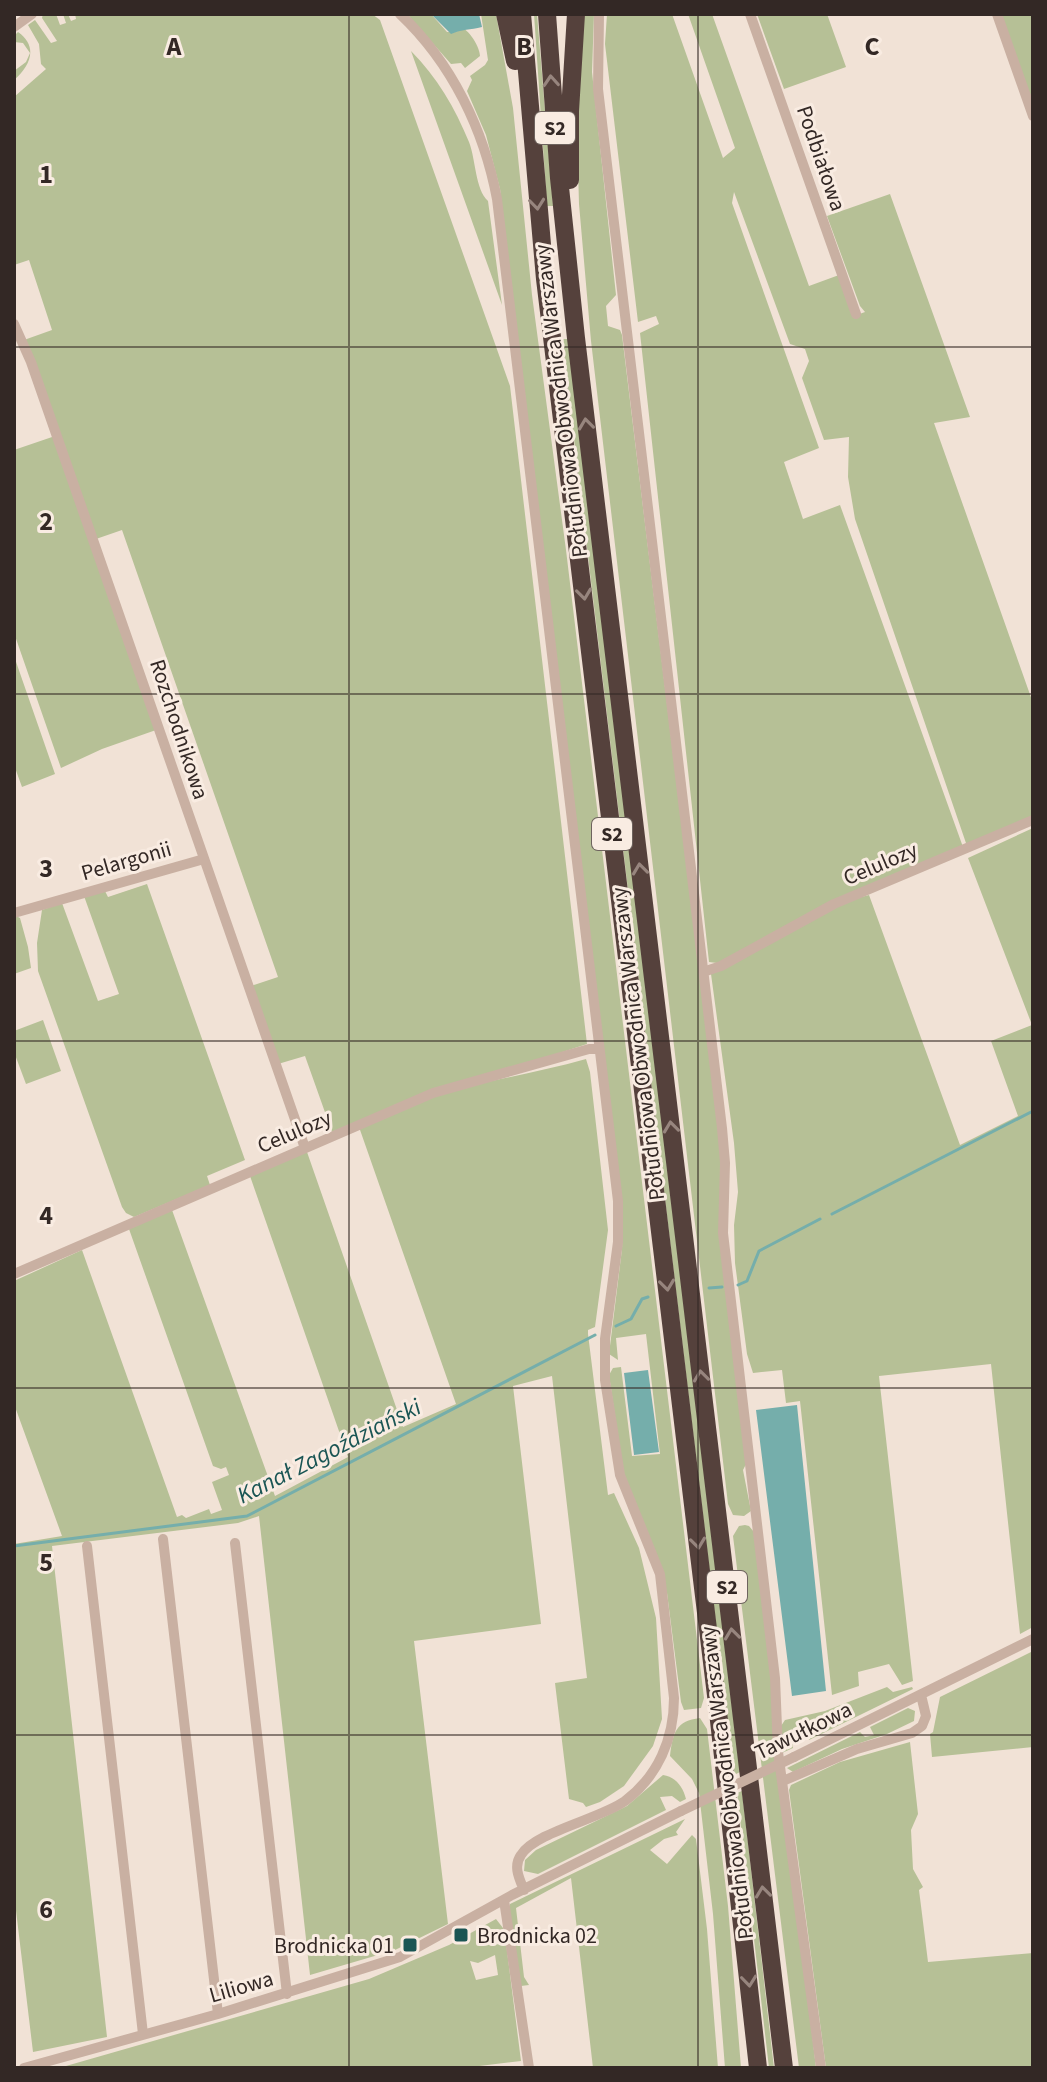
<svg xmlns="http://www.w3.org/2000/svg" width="1047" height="2082" font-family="'Source Sans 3',sans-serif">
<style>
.green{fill:#b6c096;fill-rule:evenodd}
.water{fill:#75aeab}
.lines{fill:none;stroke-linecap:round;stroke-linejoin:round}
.stream{stroke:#75aeab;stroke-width:3}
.minor{stroke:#c9b0a2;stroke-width:10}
.motorway{stroke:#55413c;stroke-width:18}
.minor-bridge{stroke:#c9b0a2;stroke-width:10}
.oneway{stroke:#97857e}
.grid{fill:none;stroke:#332825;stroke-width:2;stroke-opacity:0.55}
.poi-dot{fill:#1a5554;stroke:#f9ece2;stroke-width:3}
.labels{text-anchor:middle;stroke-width:6;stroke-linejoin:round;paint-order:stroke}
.shield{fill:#f9ece2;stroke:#6e635e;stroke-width:2}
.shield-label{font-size:20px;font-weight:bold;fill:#332825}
.street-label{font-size:22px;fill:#332825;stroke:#f9ece2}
.poi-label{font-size:22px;fill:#332825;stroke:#f9ece2;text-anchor:start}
.water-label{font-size:24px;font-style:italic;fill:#1a5554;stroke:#f9ece2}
.grid-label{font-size:26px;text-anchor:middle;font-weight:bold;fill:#332825;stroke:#f9ece2;stroke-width:6;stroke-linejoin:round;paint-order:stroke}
</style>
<rect width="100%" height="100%" fill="#f1e2d6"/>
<!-- green -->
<path class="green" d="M43,14H56L60,25L66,23L63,14H68L71,21L76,19L75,14H372L380,20L510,386L587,1044L511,1069L429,1091L332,1132L305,1056L278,1064L251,986L278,977L122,530L96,539L24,340L52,330L29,260L14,265V97L46,69L41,64L39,44L28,25L35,20L51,43L57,41L42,18Z
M407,14H431L447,32H455L464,29C471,33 480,48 480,56L465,68L461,63L451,64Z
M481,14H496L513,108L532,295L566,550L704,1698L701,1708L684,1710L681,1702L667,1593L623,1471L609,1375L613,1368L621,1367L632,1456L660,1454L646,1334L616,1338L618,1360L609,1354L622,1249L623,1209L500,189L486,135L467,91L472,80L470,76L485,65L488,60Z
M534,14H537L553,206H547Z
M584,14H594L592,72L616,295L606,306L608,326L620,330L622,335L723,1163L722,1192L746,1464L743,1470L751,1511L744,1516L733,1515L728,1504L591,341L579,204L577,132Z
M607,14H672L723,158L735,148L688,14H712L809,286L839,275L854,316L865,312L860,306L827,216L890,194L970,417L934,423L1033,703V816L967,846L855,519L848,477L849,437L824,440L802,378L809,361L805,349L790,344L734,192L732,203L819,448L784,462L803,519L840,505L963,847L717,963L709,962L640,333L659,324L656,316L638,322L605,44Z
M757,14H827L846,67L784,89Z
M1001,14H1033V106Z
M18,32C39,47 30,66 14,80V71L26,62L30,53L23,43L14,42V36Z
M411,51C437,77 455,108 469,142C476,160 475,189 488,201L502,305Z
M562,339H568L740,1772L734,1775Z
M55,436L156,730L102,749L61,768L14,633V450Z
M14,656L55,774L22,787L14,765Z
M1033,828V1627L1020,1634L991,1364L879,1376L913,1681L902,1685L889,1664L858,1672L859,1686L832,1695L800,1401L786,1403L782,1370L753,1373L747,1354L735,1263L734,1225L738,1192L734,1143L711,974L850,900L869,895L960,1145L1018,1116L991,1041L1032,1025L968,858Z
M147,884L245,1160L207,1176L210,1185L134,1217L126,1213L122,1207L38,971L37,943L42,910L62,903L98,1001L119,994L84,896L105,891L108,897Z
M14,915L20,918L28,947L31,968L14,974Z
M43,1020L61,1071L26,1084L14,1052V1031Z
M586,1059L590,1072L608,1230L595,1327L588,1330V1334L608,1495L614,1493L639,1548L656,1618L662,1719L653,1746L624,1786L600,1802L586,1807L583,1803L569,1799L555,1683L587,1678L552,1376L513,1386L541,1624L414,1641L448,1924L395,1950L310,1975L259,1516L238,1523L52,1546L107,2037L33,2052L14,1894V1544L62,1536L14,1404V1281L82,1250L177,1517L182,1515L186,1518L209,1509L211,1514L222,1510L212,1482L229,1475L226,1467L221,1469L213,1466L129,1229L172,1210L275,1496L348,1457L250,1176L307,1152L403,1427L456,1404L359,1127C392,1113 424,1098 458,1089C501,1078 544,1071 586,1059Z
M745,1525L749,1526L754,1532L816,2068H799L733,1536L739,1526Z
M1033,1651V1747L932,1757L930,1734L933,1732L940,1697Z
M887,1687L893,1692L912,1687L913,1689L809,1740L801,1726L792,1736L793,1748L782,1753L781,1726L785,1720L825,1711Z
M908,1708L915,1711L914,1721L887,1734L842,1749L793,1772L787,1768L860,1732L865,1737L874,1735L870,1727Z
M700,1718L707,1729L728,1906L741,2068H725L713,1914L699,1793L692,1779L670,1756C673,1732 676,1721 700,1718Z
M910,1742L918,1814L911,1830L913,1869L923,1887L919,1890L928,1962L1033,1953V2068H826L789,1790L791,1785L840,1762Z
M663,1775C676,1777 683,1787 686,1799L680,1802L672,1796L660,1797L666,1810L538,1874L524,1871L525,1860L536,1850L627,1806Z
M742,1791L774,2068H769L737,1793Z
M685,1819L676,1832L678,1835L664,1839L650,1850L667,1864L692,1835L696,1839L707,1929L718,2068H593L571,1878L516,1908L524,1977L529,1985L521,1986L509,1908L510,1904Z
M496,1919L503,1928L505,1940L493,1942V1945L506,1943L521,2061L463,2068H59L369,1979L449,1945ZM495,1955L498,1975L476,1980L470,1961L478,1963Z"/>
<!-- water -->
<path class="water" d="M431,14H479L482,27C470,30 462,29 451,34Z
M648,1370L659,1452L634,1455L624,1373Z
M797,1405L826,1691L792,1696L756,1410Z"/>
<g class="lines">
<!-- stream -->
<path class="stream" d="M832,1214L1033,1111
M738,1285L747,1281L759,1251L820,1219
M709,1288L722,1287
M616,1326L631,1319L642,1299L648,1297
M14,1546L247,1516L595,1335"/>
<!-- minor -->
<path class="minor" d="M400,14C452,63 484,130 497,199L618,1201V1242L605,1339V1380L620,1475L660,1574L674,1698C674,1739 658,1776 625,1801C600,1819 535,1832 521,1855C513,1866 519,1878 524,1890
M599,14L598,89L722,1128L725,1163L723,1233L775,1678L778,1752L821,2068
M750,14L856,314
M997,14L1033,116
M14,27L32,14
M14,324L31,362C123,624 213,886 305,1148
M14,913L204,859
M703,972L721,966L834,904L1033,820
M14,1274L433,1093L589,1049H598
M163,1539L218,2014
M235,1543L287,1994
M87,1546L143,2034
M794,1757L1033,1639
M783,1781L857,1749L912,1733L922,1726L926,1716L921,1695
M504,1900L529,2068
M24,2068L218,2014L400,1957L512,1895L681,1811"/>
<!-- motorway -->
<path class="motorway" d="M505,14L515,61
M522,14L545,279L718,1712L758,2068
M547,14L559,178L576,338L784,2068
M570,180V111L576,14"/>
<!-- minor-bridge -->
<path class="minor-bridge" d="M681,1811L794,1757"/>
</g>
<!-- one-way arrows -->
<defs><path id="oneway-chevron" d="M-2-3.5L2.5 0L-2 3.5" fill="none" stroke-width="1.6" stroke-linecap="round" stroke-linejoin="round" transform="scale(2)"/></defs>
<g class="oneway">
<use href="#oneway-chevron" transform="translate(551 81) rotate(-94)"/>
<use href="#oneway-chevron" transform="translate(537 204) rotate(84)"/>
<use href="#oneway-chevron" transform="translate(586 424) rotate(-97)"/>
<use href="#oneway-chevron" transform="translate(584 594) rotate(83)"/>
<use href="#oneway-chevron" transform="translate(640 869) rotate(-97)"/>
<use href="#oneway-chevron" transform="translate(671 1127) rotate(-97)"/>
<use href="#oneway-chevron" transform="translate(667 1285) rotate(83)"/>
<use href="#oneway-chevron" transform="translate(701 1376) rotate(-97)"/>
<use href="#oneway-chevron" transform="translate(698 1543) rotate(83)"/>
<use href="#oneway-chevron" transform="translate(732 1634) rotate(-97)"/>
<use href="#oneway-chevron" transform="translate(763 1892) rotate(-97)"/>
<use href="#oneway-chevron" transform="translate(749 1981) rotate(84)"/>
</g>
<!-- grid -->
<path class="grid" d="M349,14V2068M698,14V2068M14,347H1033M14,694H1033M14,1041H1033M14,1388H1033M14,1735H1033"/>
<!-- markers -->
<g class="poi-dot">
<rect x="453" y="1927" width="16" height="16" rx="4"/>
<rect x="402" y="1937" width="16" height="16" rx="4"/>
</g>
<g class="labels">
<!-- shield labels -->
<g class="shield">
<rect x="535" y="112" width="40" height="32" rx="6"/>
<rect x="592" y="818" width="40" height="32" rx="6"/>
<rect x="707" y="1571" width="40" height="32" rx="6"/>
</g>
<g class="shield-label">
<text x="555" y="135">S2</text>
<text x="612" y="841">S2</text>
<text x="727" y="1594">S2</text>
</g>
<!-- street labels -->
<g class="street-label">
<text transform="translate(822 158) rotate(71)" y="8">Podbiałowa</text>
<text transform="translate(560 401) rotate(-97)" y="8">Południowa Obwodnica Warszawy</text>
<text transform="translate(180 729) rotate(72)" y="8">Rozchodnikowa</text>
<text transform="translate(126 860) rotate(-16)" y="8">Pelargonii</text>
<text transform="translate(880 863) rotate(-23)" y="8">Celulozy</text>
<text transform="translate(637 1044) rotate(-97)" y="8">Południowa Obwodnica Warszawy</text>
<text transform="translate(294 1131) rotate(-23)" y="8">Celulozy</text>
<text transform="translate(803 1730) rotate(-26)" y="8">Tawułkowa</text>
<text transform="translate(726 1783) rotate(-97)" y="8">Południowa Obwodnica Warszawy</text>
<text transform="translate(241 1986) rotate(-16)" y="8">Liliowa</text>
</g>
<!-- poi labels -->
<g class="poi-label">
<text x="477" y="1943">Brodnicka 02</text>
<text x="394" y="1953" text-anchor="end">Brodnicka 01</text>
</g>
<!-- water labels -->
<g class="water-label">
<text transform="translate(329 1451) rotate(-27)" y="8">Kanał Zagoździański</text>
</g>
</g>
<g class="grid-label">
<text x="174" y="55">A</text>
<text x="524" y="55">B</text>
<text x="872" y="55">C</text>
<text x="46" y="183">1</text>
<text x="46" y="530">2</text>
<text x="46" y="877">3</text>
<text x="46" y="1224">4</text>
<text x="46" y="1571">5</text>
<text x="46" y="1918">6</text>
</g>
<!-- border -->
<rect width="1047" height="2082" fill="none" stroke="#332825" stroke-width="32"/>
</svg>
